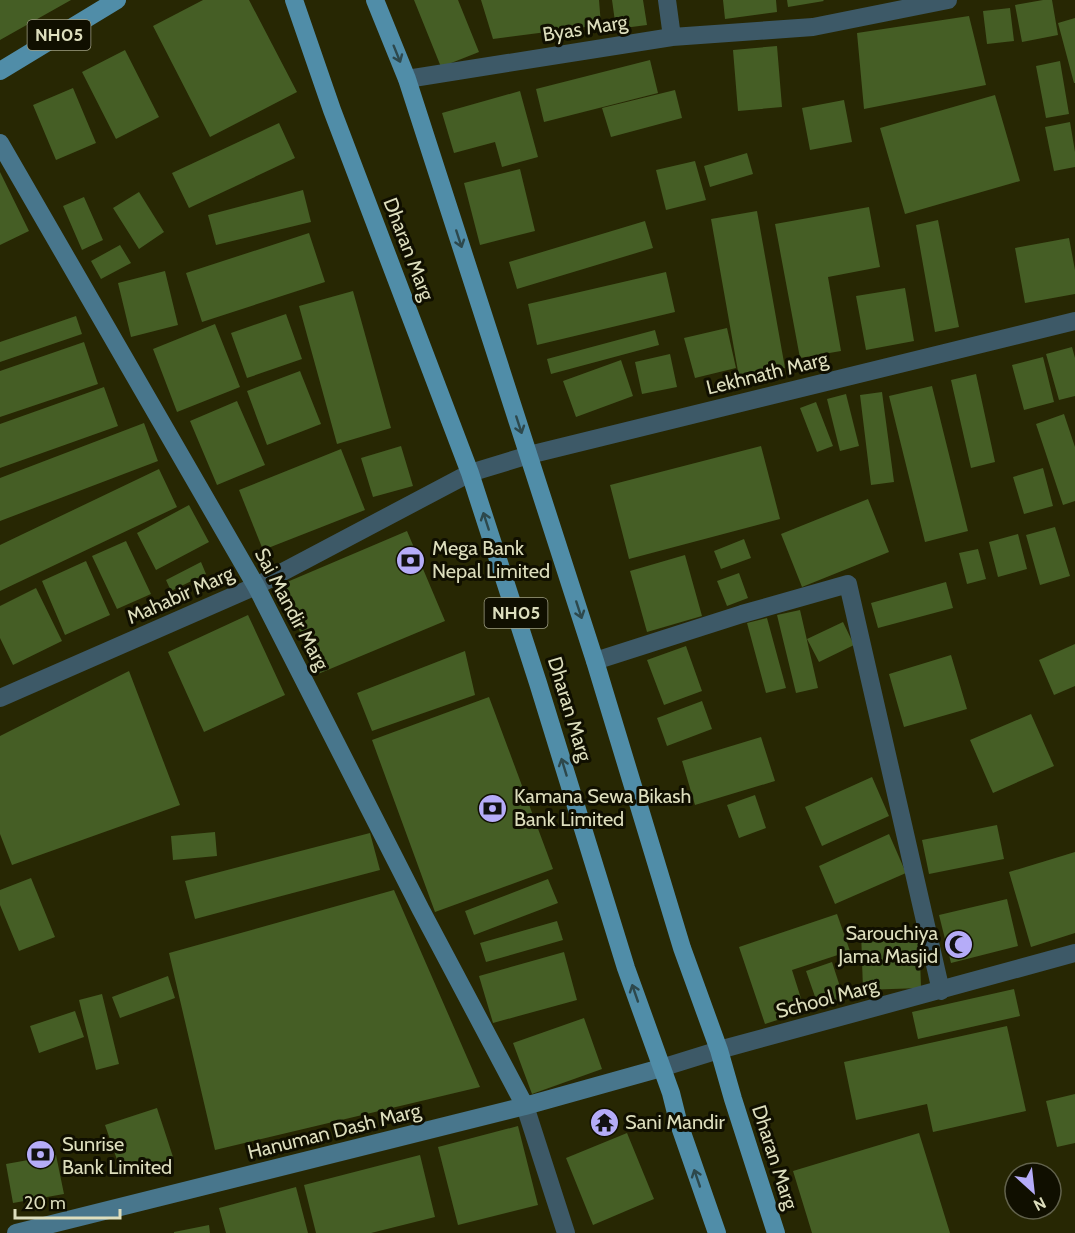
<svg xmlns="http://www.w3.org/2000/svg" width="1075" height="1233" font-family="Cabin,sans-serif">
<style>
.building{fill:#455e25}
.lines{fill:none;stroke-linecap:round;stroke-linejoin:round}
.street{stroke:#3d5967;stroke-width:18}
.secondary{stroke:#48768c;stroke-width:18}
.primary{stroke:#508da8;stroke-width:18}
.oneway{stroke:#2d484c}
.labels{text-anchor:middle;stroke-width:6;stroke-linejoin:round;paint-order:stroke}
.shield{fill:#100f00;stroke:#a0a084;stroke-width:1.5}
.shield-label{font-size:18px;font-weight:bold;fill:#dddebd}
.street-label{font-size:20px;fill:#dddebd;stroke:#100f00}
.poi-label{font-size:20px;fill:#dddebd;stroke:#100f00;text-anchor:start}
</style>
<rect width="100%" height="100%" fill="#272703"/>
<!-- building -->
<path class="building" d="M0,0H71L0,40Z
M203,0H249L297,92L210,137L153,26Z
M414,0H458L479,52L441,67Z
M481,0H599L601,25L493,39Z
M612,0H643L647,25L616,29Z
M723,0H776L777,12L725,19Z
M787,0H823L824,1L788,7Z
M1043,0H1052L1058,35L1022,42L1015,5Z
M1010,8L1014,41L987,44L983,11Z
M969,16L986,85L864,109L857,33Z
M1075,18V83H1074L1058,23Z
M777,46L782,107L738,111L733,50Z
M125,50L159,117L116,139L82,72Z
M650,60L658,93L544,122L536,89Z
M1060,61L1069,114L1046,118L1036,66Z
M73,88L96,143L56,160L33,105Z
M675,90L682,118L611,137L602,108Z
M520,91L538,157L502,167L495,142L454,153L442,113Z
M995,95L1020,181L905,214L880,128Z
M844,100L852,142L810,150L802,108Z
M1070,122L1075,152V167L1054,171L1045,127Z
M279,123L295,158L189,208L172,173Z
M747,153L753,174L710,187L704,166Z
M695,161L706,200L666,210L656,170Z
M520,169L535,231L480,245L464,183Z
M0,172L29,231L0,245Z
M303,190L311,222L216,245L208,215Z
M139,192L164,232L139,249L113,208Z
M84,197L103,240L82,250L63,206Z
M869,207L880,267L828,277L841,351L800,358L775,224Z
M757,211L785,368L739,377L711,219Z
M938,220L959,327L935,332L916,225Z
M645,221L653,248L517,289L509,262Z
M309,233L325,282L202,322L186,273Z
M1069,238L1075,270V294L1025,303L1015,248Z
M120,245L131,263L101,279L91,261Z
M165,271L178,325L131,337L118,283Z
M666,272L675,312L537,345L528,304Z
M905,288L914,341L866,350L856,296Z
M353,291L391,428L337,444L299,306Z
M286,314L302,359L247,378L231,333Z
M76,316L82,334L0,362V342Z
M215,324L240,387L177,412L153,349Z
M727,328L736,368L695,378L684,338Z
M655,330L659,345L551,374L547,359Z
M84,342L98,384L0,417V371Z
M1072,347L1075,358V396L1059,400L1046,354Z
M670,354L677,387L642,394L635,362Z
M1043,357L1054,402L1024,410L1012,365Z
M621,360L633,396L576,417L563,381Z
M300,371L321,424L267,445L247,391Z
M976,374L995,462L971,468L951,380Z
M932,386L968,531L925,542L889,396Z
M104,387L118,426L0,468V424Z
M882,392L894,482L871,485L860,395Z
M846,394L859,446L840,451L827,399Z
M237,401L265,465L217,485L190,421Z
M816,402L833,446L817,452L800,408Z
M1064,414L1075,447V501L1063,505L1036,424Z
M144,423L158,461L0,521V478Z
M401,446L413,486L373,497L361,458Z
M761,446L780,519L629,559L610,485Z
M341,449L365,510L263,550L239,490Z
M1043,468L1053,506L1024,514L1013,477Z
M159,469L177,507L0,591V545Z
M868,499L889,552L802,587L781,534Z
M189,505L209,542L156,570L137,533Z
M1055,527L1070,576L1040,585L1026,535Z
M407,531L445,621L318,674L280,585Z
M1018,534L1027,569L998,577L989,542Z
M744,539L751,558L721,569L714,551Z
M126,541L151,594L117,609L92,556Z
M978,549L986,579L967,584L959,553Z
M685,555L702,616L647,632L630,571Z
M86,561L110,615L65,635L42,581Z
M201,562L206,574L171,591L166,580Z
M739,573L748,598L727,606L717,581Z
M946,582L953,608L878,628L871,603Z
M36,588L62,641L13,665L0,638V606Z
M800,610L818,688L796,693L777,615Z
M248,615L285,695L204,732L168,652Z
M767,618L786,688L766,693L747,623Z
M843,622L854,645L819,662L807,639Z
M1075,644V686L1054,695L1039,660Z
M686,646L702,691L664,705L647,660Z
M465,651L475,695L372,731L357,693Z
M951,655L967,709L904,727L889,674Z
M129,671L180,805L12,865L0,834V736Z
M489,697L553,869L435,912L372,740Z
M702,701L712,729L667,746L657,718Z
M1031,714L1054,766L993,793L970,740Z
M761,737L775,781L695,805L682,761Z
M872,777L889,816L822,846L805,807Z
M755,795L766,828L739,838L727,805Z
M997,825L1004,859L929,874L922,840Z
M215,832L217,856L173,860L171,836Z
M370,833L380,870L195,919L185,881Z
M889,834L906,873L835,904L819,866Z
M1075,852V933L1031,947L1009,872Z
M31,878L55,937L19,951L0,905V890Z
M548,879L558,903L474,935L465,911Z
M394,890L480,1087L215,1150L169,953Z
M1007,899L1018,946L951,963L939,915Z
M837,914L850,951L792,970L805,1011L765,1024L739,947Z
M557,921L563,940L486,962L480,943Z
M919,929L921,988L863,990L861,931Z
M564,952L577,1000L493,1023L479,976Z
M832,962L844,999L819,1008L806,971Z
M168,976L175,998L120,1018L112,997Z
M1014,989L1020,1016L918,1039L912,1012Z
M102,994L119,1064L96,1070L79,1000Z
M75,1011L84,1037L39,1053L30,1026Z
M584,1018L602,1069L532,1094L513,1043Z
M1007,1026L1026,1111L933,1132L927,1104L856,1120L844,1062Z
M1075,1094V1143L1057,1147L1046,1101Z
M157,1108L174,1160L123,1177L105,1125Z
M518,1126L538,1205L458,1225L438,1147Z
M627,1133L654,1199L593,1225L566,1158Z
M919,1133L950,1233H812L793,1171Z
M56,1155L64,1194L13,1203L6,1164Z
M420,1155L435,1217L371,1233H316L304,1185Z
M296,1187L308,1233H226L219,1208Z
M209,1225L210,1233H174V1232Z"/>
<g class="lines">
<!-- street -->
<path class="street" d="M667,0L672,37
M407,79L672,37L813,27L948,0
M595,661L742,614L848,584L941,991
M0,698L256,586L470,473L529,455L1075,321
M661,1068L719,1050L1075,953
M525,1106L566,1233"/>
<!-- secondary -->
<path class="secondary" d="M0,143L256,586L421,910L525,1106
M16,1233L525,1106L661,1068"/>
<!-- primary -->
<path class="primary" d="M294,0L332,110L470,473L538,683L626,968L671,1093L678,1121L717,1233
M375,0L407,79L595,661L682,948L719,1050L733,1099L776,1233
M0,71L117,0"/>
</g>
<!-- one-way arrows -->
<defs><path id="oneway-shaft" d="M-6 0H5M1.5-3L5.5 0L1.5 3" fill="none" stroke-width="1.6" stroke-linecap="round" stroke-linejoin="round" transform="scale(1.5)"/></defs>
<g class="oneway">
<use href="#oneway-shaft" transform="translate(397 54) rotate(68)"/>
<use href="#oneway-shaft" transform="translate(459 239) rotate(72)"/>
<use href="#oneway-shaft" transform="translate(519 425) rotate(72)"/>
<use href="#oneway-shaft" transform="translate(486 521) rotate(-108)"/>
<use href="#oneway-shaft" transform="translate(579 610) rotate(72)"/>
<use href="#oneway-shaft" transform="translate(564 767) rotate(-107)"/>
<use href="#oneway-shaft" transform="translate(635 993) rotate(-109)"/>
<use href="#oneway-shaft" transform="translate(697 1178) rotate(-109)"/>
</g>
<!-- icons -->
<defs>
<symbol id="bank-disc" viewBox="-11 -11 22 22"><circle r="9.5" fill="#b5acf8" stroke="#100f00"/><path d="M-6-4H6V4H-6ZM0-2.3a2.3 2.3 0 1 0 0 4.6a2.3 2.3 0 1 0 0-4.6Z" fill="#111"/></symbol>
<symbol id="mosque-disc" viewBox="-11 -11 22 22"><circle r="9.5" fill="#b5acf8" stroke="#100f00"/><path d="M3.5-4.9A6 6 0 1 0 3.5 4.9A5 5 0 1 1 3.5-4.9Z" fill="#111"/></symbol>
<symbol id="temple-disc" viewBox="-11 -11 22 22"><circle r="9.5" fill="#b5acf8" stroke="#100f00"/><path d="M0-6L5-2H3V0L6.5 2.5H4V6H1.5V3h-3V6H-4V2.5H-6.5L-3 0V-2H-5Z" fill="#111"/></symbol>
</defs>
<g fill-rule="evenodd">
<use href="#bank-disc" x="394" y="544" width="33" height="33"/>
<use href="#bank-disc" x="476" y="792" width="33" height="33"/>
<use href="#mosque-disc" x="942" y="928" width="33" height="33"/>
<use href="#temple-disc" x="588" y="1106" width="33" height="33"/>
<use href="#bank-disc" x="24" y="1138" width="33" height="33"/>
</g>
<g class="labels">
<!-- shield labels -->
<g class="shield">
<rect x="27.5" y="20" width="63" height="30" rx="4.5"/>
<rect x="484.5" y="598" width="63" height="30" rx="4.5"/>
</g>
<g class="shield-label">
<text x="59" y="41">NH05</text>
<text x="516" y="619">NH05</text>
</g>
<!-- street labels -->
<g class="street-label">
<text transform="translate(585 28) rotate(-9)" y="7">Byas Marg</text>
<text transform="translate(409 249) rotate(69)" y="7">Dharan Marg</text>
<text transform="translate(767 373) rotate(-14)" y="7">Lekhnath Marg</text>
<text transform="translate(180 595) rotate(-24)" y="7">Mahabir Marg</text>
<text transform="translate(292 609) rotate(62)" y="7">Sai Mandir Marg</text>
<text transform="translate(570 709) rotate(73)" y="7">Dharan Marg</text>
<text transform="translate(827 998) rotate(-15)" y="7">School Marg</text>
<text transform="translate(334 1131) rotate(-14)" y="7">Hanuman Dash Marg</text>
<text transform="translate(775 1157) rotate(72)" y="7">Dharan Marg</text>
</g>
<!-- poi labels -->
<g class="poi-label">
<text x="432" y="555">Mega Bank<tspan x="432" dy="23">Nepal Limited</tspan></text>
<text x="514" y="803">Kamana Sewa Bikash<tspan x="514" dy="23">Bank Limited</tspan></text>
<text x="938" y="940" text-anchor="end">Sarouchiya<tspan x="938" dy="23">Jama Masjid</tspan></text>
<text x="625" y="1129">Sani Mandir</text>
<text x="62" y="1151">Sunrise<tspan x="62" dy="23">Bank Limited</tspan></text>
</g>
</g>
<!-- north arrow -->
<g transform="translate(1033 1191) rotate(153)"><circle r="28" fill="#100f00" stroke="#62624c" stroke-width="1.5"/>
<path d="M0-4.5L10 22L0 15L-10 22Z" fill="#b5acf8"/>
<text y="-9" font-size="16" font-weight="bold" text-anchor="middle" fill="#dddebd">N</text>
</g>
<!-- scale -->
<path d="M15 1209v9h105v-9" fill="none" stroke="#dddebd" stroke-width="3"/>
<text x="24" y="1209" font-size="18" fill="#dddebd" stroke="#100f00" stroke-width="4.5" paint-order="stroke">20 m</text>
</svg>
